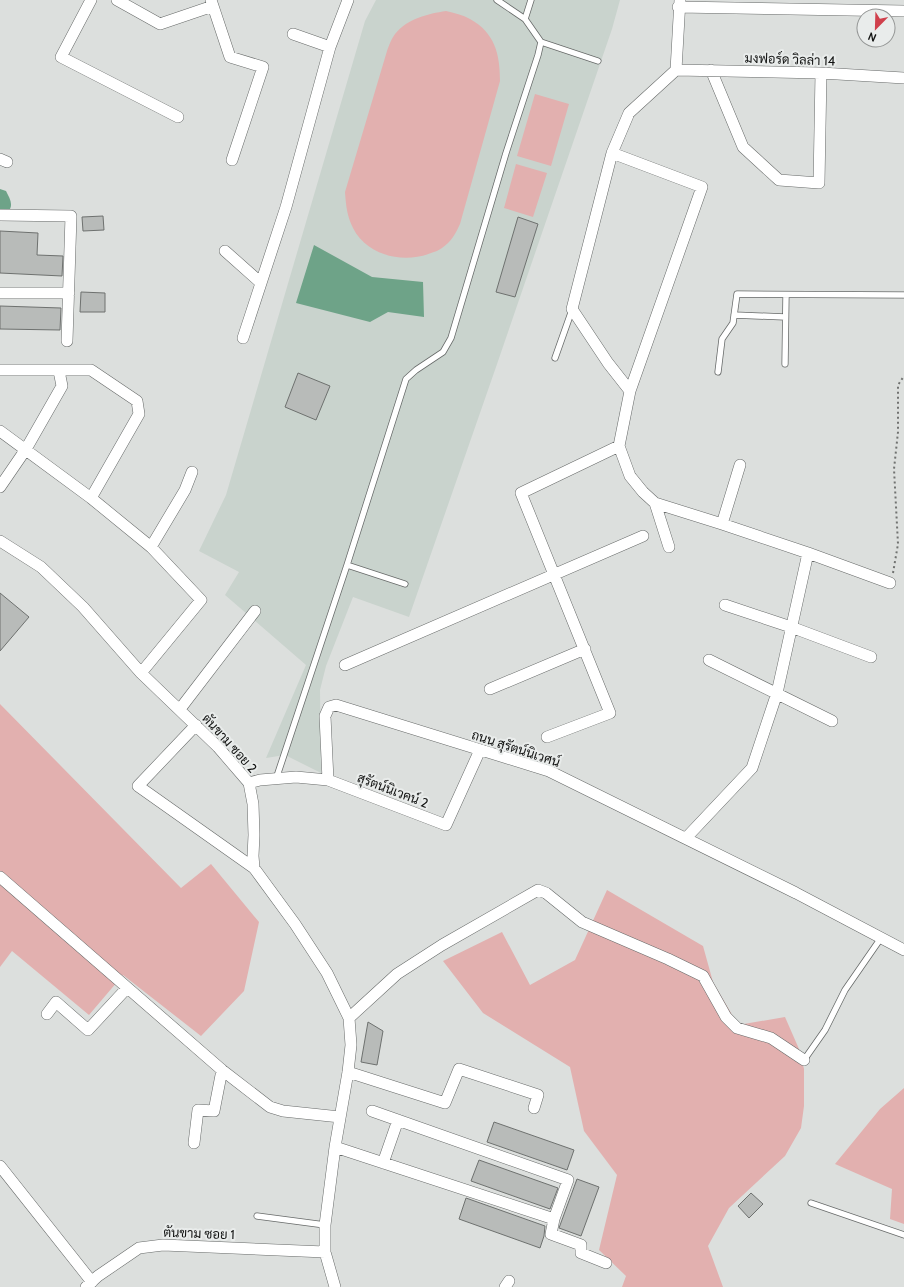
<svg xmlns="http://www.w3.org/2000/svg" width="904" height="1287" font-family="Cabin,Sarabun,sans-serif">
<style>
.built{fill:#c9d3cd}
.green{fill:#e2b0af}
.water{fill:#6ea388}
.building{fill:#b8bbb9;stroke:#6e716f}
.lines{fill:none;stroke-linecap:round;stroke-linejoin:round}
.lane-casing{stroke:#676a69;stroke-width:7}
.street-casing{stroke:#676a69;stroke-width:12}
.path{stroke:#707270;stroke-width:2;stroke-dasharray:2 3;stroke-linecap:butt}
.lane{stroke:#fff;stroke-width:5.5}
.street{stroke:#fff;stroke-width:11}
.labels{text-anchor:middle;stroke-width:4;stroke-linejoin:round;paint-order:stroke}
.street-label{font-size:13px;fill:#121312;stroke:#e9eceb}
</style>
<rect width="100%" height="100%" fill="#dcdfdd"/>
<!-- built -->
<path class="built" d="M376,0H620L612,29L496,367L409,617L353,597L326,666L320,690L321,773L285,755L266,758L306,665L225,595L239,572L199,551L226,495L365,21Z"/>
<!-- green -->
<path class="green" d="M446,11C454,13 463,15 470,19C495,33 500,54 500,81L460,224C456,233 451,242 442,248C439,250 435,252 431,253C404,264 367,256 353,228C347,216 346,206 345,192L387,51C389,45 392,38 395,34C408,18 428,14 446,11Z
M535,94L569,104L551,166L517,156Z
M516,164L547,173L533,217L504,208Z
M0,704L181,888L211,864L259,922L244,991L201,1036L123,975L89,1015L12,951L0,967Z
M607,890L703,946L713,982L738,1025L785,1017L799,1049L804,1069V1106L801,1128L785,1156L729,1208L708,1246L723,1287H622L626,1276L599,1250L617,1175L584,1131L570,1067L483,1013L443,961L502,932L530,985L575,960Z
M904,1088V1224L890,1219L892,1189L835,1164L880,1109Z"/>
<!-- water -->
<path class="water" d="M0,189L6,191C9,197 13,203 10,209H0Z
M314,245L372,277L423,282L424,317L388,312L370,322L296,303Z"/>
<!-- building -->
<path class="building" d="M103,216L104,230L83,231L82,217Z
M518,217L538,224L515,297L496,292Z
M0,231L38,233L37,255L63,256L62,276L0,273Z
M81,292L105,293V312H80Z
M0,306L61,308L60,330L0,329Z
M298,373L330,386L316,420L285,407Z
M0,593L29,617L0,651Z
M368,1022L383,1031L377,1065L361,1062Z
M494,1122L574,1150L567,1170L487,1142Z
M479,1160L558,1188L550,1209L471,1181Z
M577,1179L599,1187L581,1236L559,1228Z
M751,1193L763,1204L749,1218L738,1206Z
M466,1198L545,1226L544,1236L540,1248L459,1219Z"/>
<g class="lines">
<defs>
<path id="lane" d="M525,19L531,0
M541,42L598,61
M734,315L785,317
M555,358L572,310
M785,364L786,295
M718,372L722,339L733,323L737,294L904,295
M347,565L405,584
M276,779L347,565L406,379L416,370L443,352L451,338L506,153L538,55L541,42L525,19L497,0
M804,1060L825,1030L845,990L881,938
M811,1203L904,1235
M257,1216L325,1225"/>
<path id="street" d="M91,0L61,57L178,117
M117,0L160,24L213,6
M211,0L230,57L263,67L232,160
M680,0L676,70L629,113L612,153L572,309L608,363L630,391L619,446L630,476L643,492L655,503L722,524L808,553L890,583
M678,7L904,11
M293,34L330,47
M676,70L821,73L904,78
M711,70L743,147L779,180L819,183L821,73
M612,153L702,187L630,391
M0,159L7,162
M0,215L71,216L67,341
M225,251L261,283
M0,293H69
M243,338L286,207L330,47L348,0
M0,370H91L137,401L139,414L91,498
M0,431L91,498L151,547L201,600L141,673
M0,487L26,449L62,386L59,371
M655,503L669,547
M722,524L740,465
M0,541L41,567L83,607L141,673L218,747L249,783L253,804L254,835L253,856L254,868L295,924L327,973L349,1018L351,1045L348,1072L335,1147L325,1225V1252L335,1287
M151,547L185,490L192,472
M725,605L791,627L871,657
M709,660L832,721
M345,665L643,536
M490,689L585,649
M180,709L255,611
M196,725L138,786L254,868
M547,737L610,713L521,493L619,446
M328,780L325,716L329,707L336,705L549,771L796,893L904,950
M249,783L260,780L296,777L328,780L446,825L480,750
M686,838L752,768L777,693L808,553
M0,877L222,1070L270,1107L283,1111L340,1117
M47,1014L56,1002L88,1030L127,988
M349,1018L397,974L442,945L538,890L546,893L582,922L668,959L703,976L726,1017L737,1028L771,1038L804,1060
M348,1072L445,1103L459,1069L538,1095L534,1108
M372,1111L568,1180L554,1219L551,1234L581,1245V1253L606,1263
M194,1143L198,1110L214,1111L222,1070
M335,1147L554,1219
M383,1163L398,1120
M0,1166L92,1282
M86,1287L98,1276L139,1248L163,1245L325,1252
M505,1287L509,1281"/>
</defs>
<!-- lane casing -->
<use href="#lane" class="lane-casing"/>
<!-- street casing -->
<use href="#street" class="street-casing"/>
<!-- path -->
<path class="path" d="M893,573L898,544L894,469L898,432V385L904,376"/>
<!-- lane -->
<use href="#lane" class="lane"/>
<!-- street -->
<use href="#street" class="street"/>
</g>
<g class="labels">
<!-- street labels -->
<g class="street-label">
<text transform="translate(790 59) rotate(2)" y="5">มงฟอร์ด วิลล่า 14</text>
<text transform="translate(230 743) rotate(48)" y="5">ตันขาม ซอย 2</text>
<text transform="translate(516 748) rotate(18)" y="5">ถนน สุรัตน์นิเวศน์</text>
<text transform="translate(393 790) rotate(21)" y="5">สุรัตน์นิเวคน์ 2</text>
<text transform="translate(199 1233) rotate(2)" y="5">ตันขาม ซอย 1</text>
</g>
</g>
<!-- north arrow -->
<g transform="translate(876 28) rotate(203)"><circle r="19" fill="#e9eceb" stroke="#939594"/>
<path d="M0-3L7 15L0 10L-7 15Z" fill="#d0404c"/>
<text y="-6" font-size="11" font-weight="bold" text-anchor="middle" fill="#121312">N</text>
</g>
</svg>
